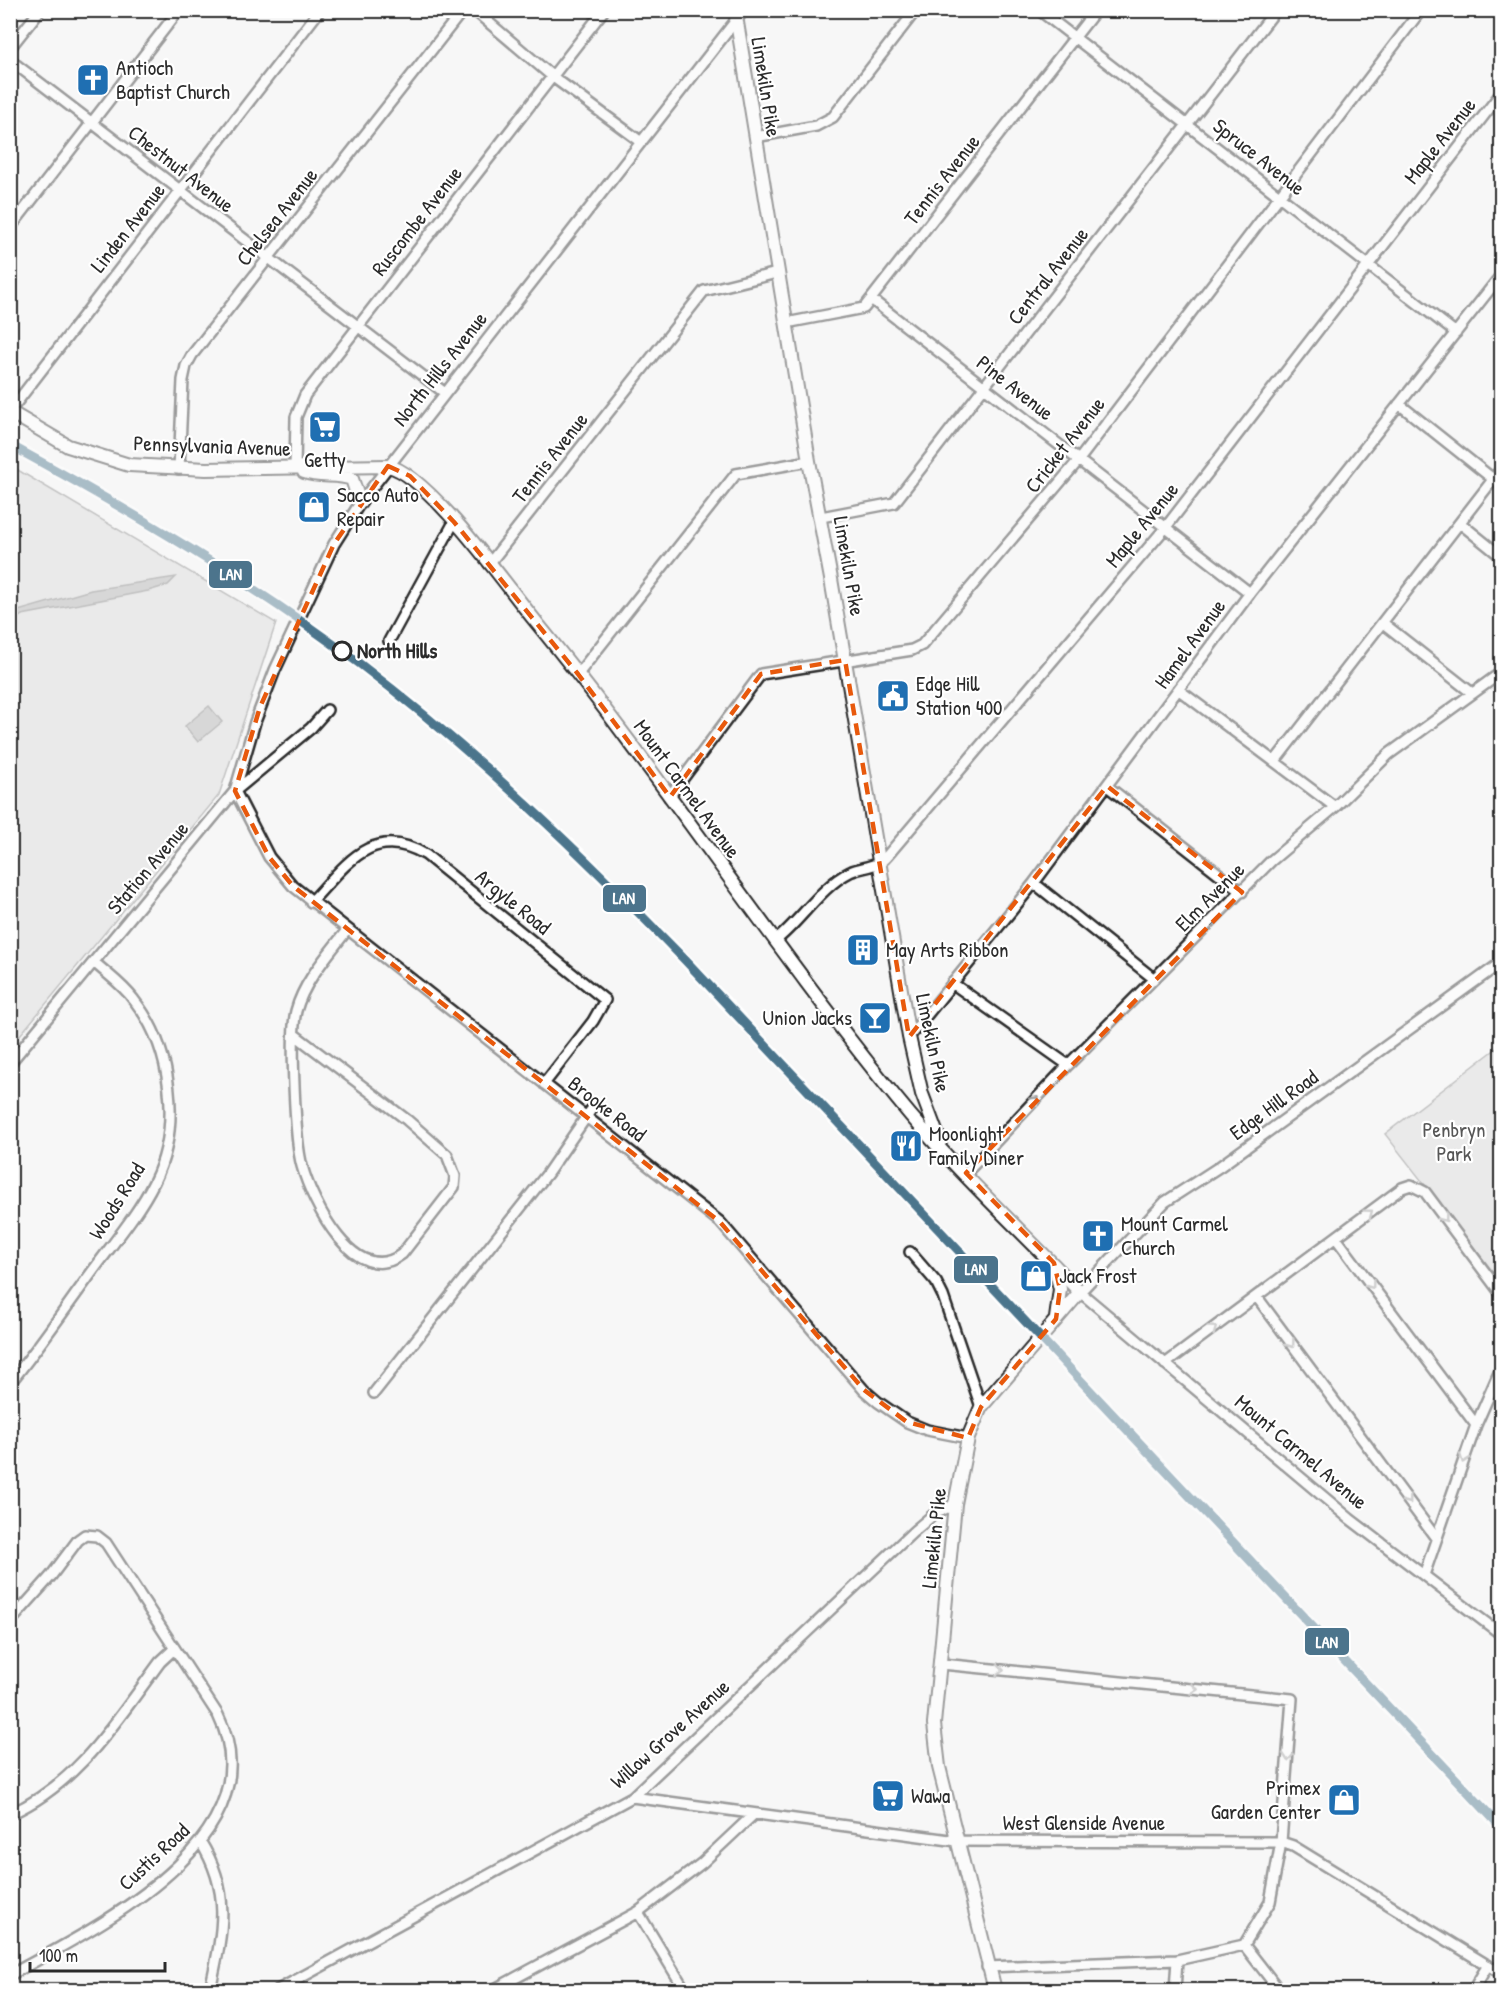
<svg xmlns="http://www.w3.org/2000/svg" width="1512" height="2001" font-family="'Patrick Hand',sans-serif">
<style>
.green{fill:#d9d9d9;stroke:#828282;stroke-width:1.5}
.water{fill:#b0b0b0;stroke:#7b7b7b;stroke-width:1.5}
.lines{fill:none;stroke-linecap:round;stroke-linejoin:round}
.minor-casing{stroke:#2b2b2b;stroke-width:14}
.major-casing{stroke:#2b2b2b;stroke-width:16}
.minor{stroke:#fff;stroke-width:9}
.major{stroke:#fff;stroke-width:12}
.rail-1-casing{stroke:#fff;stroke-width:14}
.rail-1{stroke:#4c748c;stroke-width:9}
.oneway{stroke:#a0a0a0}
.marked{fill:none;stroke:#e8590c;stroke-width:4.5;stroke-dasharray:12 8;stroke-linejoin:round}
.stop-dot{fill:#fff;stroke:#2b2b2b;stroke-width:3}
.labels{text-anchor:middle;stroke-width:4.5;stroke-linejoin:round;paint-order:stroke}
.poi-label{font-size:21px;fill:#2b2b2b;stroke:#fff;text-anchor:start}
.street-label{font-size:21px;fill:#2b2b2b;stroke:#fff}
.stop-label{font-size:21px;font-weight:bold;fill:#2b2b2b;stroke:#fff;text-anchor:start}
.park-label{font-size:21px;fill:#565656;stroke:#fff}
.line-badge{stroke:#fff;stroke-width:2}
.badge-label{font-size:16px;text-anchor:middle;font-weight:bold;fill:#fff}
</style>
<rect width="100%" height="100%" fill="#f7f7f7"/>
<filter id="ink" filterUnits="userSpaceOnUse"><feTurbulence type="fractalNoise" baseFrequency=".0167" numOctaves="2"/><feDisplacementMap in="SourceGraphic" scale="12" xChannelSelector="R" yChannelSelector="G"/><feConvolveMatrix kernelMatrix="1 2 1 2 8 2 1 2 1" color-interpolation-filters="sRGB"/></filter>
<g filter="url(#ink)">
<!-- green -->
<path class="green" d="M11,466L276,623L219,795L11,1046Z
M1501,1045V1282L1385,1134Z"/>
<!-- water -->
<path class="water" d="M176,577L168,585L148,591L22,615L11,623V613L91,590Z
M209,706L222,722L198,742L185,726Z"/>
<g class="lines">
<defs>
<path id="minor" d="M474,10L553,77L640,141
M1039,10L1456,333
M10,48L40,10
M10,60L445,393
M755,137L816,126L833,117L916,10
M10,228L179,10
M871,299L1250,593
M786,323L864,308L1096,10
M1399,404L1493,479
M10,411L320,10
M295,468L296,417L305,395L604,10
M179,469L183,380L186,366L192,355L463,10
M821,517L894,503L1276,10
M1460,523L1502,557
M489,564L704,291L777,273
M1383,623L1472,693
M389,641L454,522
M578,674L736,474L809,461
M1179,690L1335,807
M1275,761L1502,468
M1107,786L1242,892
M235,791L269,857L293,886L720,1222L864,1390L878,1402L907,1422L927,1430L968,1438
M235,791L255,722L275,670L334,544L360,503L744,10
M669,797L761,674L912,650L922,645L1078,461L1421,10
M1034,883L1153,978
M311,902C346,865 372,823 426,855L605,1000L593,1021L544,1084
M775,941C801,921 820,887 850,872C863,866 877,868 887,856L1166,527L1502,92
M1502,962L1219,1167L1165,1202L1080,1292L1350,1519L1502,1635
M952,983L1068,1065
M295,1035L407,1120L447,1155L455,1176L454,1187L402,1254C355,1290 312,1202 302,1166C295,1142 290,1035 296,1011C304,981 328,955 347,930
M909,1037L1034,883L1250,593L1502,274
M10,1063L235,791L311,728L327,710
M966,1173L1068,1065L1271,861L1335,807L1389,754L1502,672
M1336,1238L1476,1425
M910,1252L936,1282L943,1296L981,1407
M1257,1297L1436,1538
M1165,1364L1402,1188L1411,1185L1425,1192L1502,1295
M10,1383C39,1347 65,1309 92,1272C113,1243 138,1214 154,1182C182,1126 172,1048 134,1000C123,985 107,974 94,962
M374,1393L547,1174L591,1110
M1424,1575L1476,1425L1502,1366
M10,1622L51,1576L78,1540L85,1535L97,1536L106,1543L218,1715C279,1839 95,1928 10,1975
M942,1664L1292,1699L1281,1842L1270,1902L1244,1945L1177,1960L987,1967
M632,1797L957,1841L1281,1842L1293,1846L1502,1974
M10,1814C78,1784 117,1720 160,1662L174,1649
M200,1841C233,1893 222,1934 210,1990
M638,1912L685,1990
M1244,1945L1279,1990
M278,1990L632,1797L914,1531L933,1515L955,1504
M493,1990L638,1912L702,1863L754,1814
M1175,1990L1177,1960
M1473,1990L1488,1965"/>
<path id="major" d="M735,10L809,461L831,579L909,1037L922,1094L940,1142
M10,412L68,446L129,465L206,469L388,466C428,474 507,587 536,622C662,776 771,944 897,1099C952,1167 1020,1229 1080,1292L981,1407L968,1438L955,1504L934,1724L939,1767L995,1990
M304,472C320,478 337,473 352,479L360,503
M1054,1265L1060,1289L1056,1318"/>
</defs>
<!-- minor casing -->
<use href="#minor" class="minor-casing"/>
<!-- major casing -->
<use href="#major" class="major-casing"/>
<!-- minor -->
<use href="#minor" class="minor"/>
<!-- major -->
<use href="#major" class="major"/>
<defs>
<path id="rail-1" d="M10,445C131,511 250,581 360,664C477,753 583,855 685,960L1502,1828"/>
</defs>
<!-- rail-1 casing -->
<use href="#rail-1" class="rail-1-casing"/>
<!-- rail-1 -->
<use href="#rail-1" class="rail-1"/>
</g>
<!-- one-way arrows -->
<defs><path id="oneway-chevron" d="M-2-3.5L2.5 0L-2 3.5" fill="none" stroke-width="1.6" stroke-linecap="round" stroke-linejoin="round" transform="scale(1.5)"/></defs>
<g class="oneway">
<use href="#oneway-chevron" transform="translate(1035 1100) rotate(-47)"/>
<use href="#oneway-chevron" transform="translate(1369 1213) rotate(-37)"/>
<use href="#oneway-chevron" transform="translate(1444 1218) rotate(53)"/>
<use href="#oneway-chevron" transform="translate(1371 1285) rotate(53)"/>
<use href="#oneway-chevron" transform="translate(1213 1329) rotate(-36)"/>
<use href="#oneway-chevron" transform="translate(1291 1344) rotate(53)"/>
<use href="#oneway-chevron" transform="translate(1464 1459) rotate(110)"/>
<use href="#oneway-chevron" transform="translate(1408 1500) rotate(53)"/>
<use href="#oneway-chevron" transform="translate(1000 1670) rotate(6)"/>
<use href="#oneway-chevron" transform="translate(1194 1689) rotate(6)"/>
<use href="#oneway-chevron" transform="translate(1288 1757) rotate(95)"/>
</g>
</g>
<!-- marked area -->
<path d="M0 0H1512V2001H0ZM388,466L410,476L454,522L578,674L670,797L761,674L845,660L909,1037L1107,786L1242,892L966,1173L1054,1263L1060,1289L1056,1319L981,1407L968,1438L907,1422L864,1390L720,1222L293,886L269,857L235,791L260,707L334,544Z" fill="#f7f7f7" fill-opacity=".55" fill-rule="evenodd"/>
<path class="marked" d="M388,466L410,476L454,522L578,674L670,797L761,674L845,660L909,1037L1107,786L1242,892L966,1173L1054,1263L1060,1289L1056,1319L981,1407L968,1438L907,1422L864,1390L720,1222L293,886L269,857L235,791L260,707L334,544Z"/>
<!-- icons -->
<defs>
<symbol id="church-square" viewBox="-11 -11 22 22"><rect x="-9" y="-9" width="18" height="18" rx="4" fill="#1f6fb2" stroke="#fff"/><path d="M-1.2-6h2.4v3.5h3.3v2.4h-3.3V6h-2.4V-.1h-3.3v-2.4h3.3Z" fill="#fff"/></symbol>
<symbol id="supermarket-square" viewBox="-11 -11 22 22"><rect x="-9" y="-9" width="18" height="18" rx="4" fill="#1f6fb2" stroke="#fff"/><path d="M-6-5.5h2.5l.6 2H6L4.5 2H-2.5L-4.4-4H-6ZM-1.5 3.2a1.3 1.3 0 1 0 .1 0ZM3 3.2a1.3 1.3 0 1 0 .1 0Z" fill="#fff"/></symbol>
<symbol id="shop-square" viewBox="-11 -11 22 22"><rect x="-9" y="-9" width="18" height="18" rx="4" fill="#1f6fb2" stroke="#fff"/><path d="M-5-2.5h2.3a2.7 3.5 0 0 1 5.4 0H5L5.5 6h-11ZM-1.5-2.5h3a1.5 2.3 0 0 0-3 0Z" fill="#fff"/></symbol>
<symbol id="civic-square" viewBox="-11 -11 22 22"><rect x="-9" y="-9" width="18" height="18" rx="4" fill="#1f6fb2" stroke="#fff"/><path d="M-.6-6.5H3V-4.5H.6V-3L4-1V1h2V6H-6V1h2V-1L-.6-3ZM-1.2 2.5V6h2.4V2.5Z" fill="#fff"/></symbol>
<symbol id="building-square" viewBox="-11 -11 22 22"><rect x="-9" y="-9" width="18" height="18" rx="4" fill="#1f6fb2" stroke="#fff"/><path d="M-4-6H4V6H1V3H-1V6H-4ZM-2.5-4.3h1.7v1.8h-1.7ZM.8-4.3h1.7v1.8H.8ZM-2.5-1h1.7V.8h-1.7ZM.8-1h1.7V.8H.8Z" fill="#fff"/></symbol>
<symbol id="bar-square" viewBox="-11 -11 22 22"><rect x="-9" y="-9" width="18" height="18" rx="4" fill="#1f6fb2" stroke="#fff"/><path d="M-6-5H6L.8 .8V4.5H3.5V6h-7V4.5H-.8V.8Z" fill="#fff"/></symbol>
<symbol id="restaurant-square" viewBox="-11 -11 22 22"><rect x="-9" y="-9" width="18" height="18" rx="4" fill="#1f6fb2" stroke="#fff"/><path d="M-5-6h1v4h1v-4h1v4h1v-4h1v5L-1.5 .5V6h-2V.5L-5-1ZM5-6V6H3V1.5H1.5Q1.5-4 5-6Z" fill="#fff"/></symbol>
</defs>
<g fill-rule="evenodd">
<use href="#church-square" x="74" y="61" width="38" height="38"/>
<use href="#supermarket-square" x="306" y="408" width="38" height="38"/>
<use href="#shop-square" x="295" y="488" width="38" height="38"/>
<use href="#civic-square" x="874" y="677" width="38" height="38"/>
<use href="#building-square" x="844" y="931" width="38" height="38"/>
<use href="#bar-square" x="856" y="999" width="38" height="38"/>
<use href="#restaurant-square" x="887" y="1127" width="38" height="38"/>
<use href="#church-square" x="1079" y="1217" width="38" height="38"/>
<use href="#shop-square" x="1017" y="1257" width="38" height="38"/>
<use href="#supermarket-square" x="869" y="1777" width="38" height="38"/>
<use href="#shop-square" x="1325" y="1781" width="38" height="38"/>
</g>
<!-- markers -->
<circle class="stop-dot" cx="342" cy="651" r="9"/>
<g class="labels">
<!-- poi labels -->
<g class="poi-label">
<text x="116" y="75">Antioch<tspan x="116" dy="24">Baptist Church</tspan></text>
<text x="325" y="467" text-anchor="middle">Getty</text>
<text x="337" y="502">Sacco Auto<tspan x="337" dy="24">Repair</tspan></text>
<text x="916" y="691">Edge Hill<tspan x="916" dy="24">Station 400</tspan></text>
<text x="886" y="957">May Arts Ribbon</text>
<text x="852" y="1025" text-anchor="end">Union Jacks</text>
<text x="929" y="1141">Moonlight<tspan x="929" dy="24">Family Diner</tspan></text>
<text x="1121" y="1231">Mount Carmel<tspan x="1121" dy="24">Church</tspan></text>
<text x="1059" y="1283">Jack Frost</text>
<text x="1321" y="1795" text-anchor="end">Primex<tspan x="1321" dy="24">Garden Center</tspan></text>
<text x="911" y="1803">Wawa</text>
</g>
<!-- street labels -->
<g class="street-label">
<text transform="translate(766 87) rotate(81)" y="7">Limekiln Pike</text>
<text transform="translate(1440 141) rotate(-52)" y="7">Maple Avenue</text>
<text transform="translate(1259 157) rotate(38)" y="7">Spruce Avenue</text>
<text transform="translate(181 169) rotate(38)" y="7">Chestnut Avenue</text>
<text transform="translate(942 180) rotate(-52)" y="7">Tennis Avenue</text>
<text transform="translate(277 217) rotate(-52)" y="7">Chelsea Avenue</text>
<text transform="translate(417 221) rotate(-52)" y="7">Ruscombe Avenue</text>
<text transform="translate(128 228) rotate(-52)" y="7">Linden Avenue</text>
<text transform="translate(1048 276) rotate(-52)" y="7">Central Avenue</text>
<text transform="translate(440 369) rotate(-52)" y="7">North Hills Avenue</text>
<text transform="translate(1015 388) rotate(38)" y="7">Pine Avenue</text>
<text transform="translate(1065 445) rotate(-52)" y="7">Cricket Avenue</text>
<text transform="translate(212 446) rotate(2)" y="7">Pennsylvania Avenue</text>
<text transform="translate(550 458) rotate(-52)" y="7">Tennis Avenue</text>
<text transform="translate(1142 525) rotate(-51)" y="7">Maple Avenue</text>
<text transform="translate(849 566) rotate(80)" y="7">Limekiln Pike</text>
<text transform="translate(1190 644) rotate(-54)" y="7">Hamel Avenue</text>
<text transform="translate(687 789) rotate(54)" y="7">Mount Carmel Avenue</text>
<text transform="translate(148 868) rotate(-50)" y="7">Station Avenue</text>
<text transform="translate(1210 897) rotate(-45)" y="7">Elm Avenue</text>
<text transform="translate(513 902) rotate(39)" y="7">Argyle Road</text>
<text transform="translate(933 1043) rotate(78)" y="7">Limekiln Pike</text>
<text transform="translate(1274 1105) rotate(-36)" y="7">Edge Hill Road</text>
<text transform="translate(607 1109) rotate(38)" y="7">Brooke Road</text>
<text transform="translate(117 1201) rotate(-58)" y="7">Woods Road</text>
<text transform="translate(1301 1452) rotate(40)" y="7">Mount Carmel Avenue</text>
<text transform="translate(934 1538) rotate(-84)" y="7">Limekiln Pike</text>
<text transform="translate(670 1734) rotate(-42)" y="7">Willow Grove Avenue</text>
<text x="1084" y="1830">West Glenside Avenue</text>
<text transform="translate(154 1857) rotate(-43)" y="7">Custis Road</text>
</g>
<!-- stop labels -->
<g class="stop-label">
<text x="357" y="658">North Hills</text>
</g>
<!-- park labels -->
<g class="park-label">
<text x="1454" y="1137">Penbryn<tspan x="1454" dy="24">Park</tspan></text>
</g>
</g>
<g class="line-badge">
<rect x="208" y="560" width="45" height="29" rx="6" fill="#4c748c"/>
<rect x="602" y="884" width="45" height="29" rx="6" fill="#4c748c"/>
<rect x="953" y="1255" width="46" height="29" rx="6" fill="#4c748c"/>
<rect x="1304" y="1627" width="46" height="29" rx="6" fill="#4c748c"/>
</g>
<g class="badge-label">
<text x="231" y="580">LAN</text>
<text x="624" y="904">LAN</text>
<text x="976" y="1275">LAN</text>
<text x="1327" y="1648">LAN</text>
</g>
<!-- margin -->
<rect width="1512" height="2001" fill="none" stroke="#fff" stroke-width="36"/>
<rect x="18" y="18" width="1476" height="1965" fill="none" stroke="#2b2b2b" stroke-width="2" filter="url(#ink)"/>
<!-- scale -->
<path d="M30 1962v9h135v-9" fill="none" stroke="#2b2b2b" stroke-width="3"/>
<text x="39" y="1962" font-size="18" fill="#2b2b2b" stroke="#ffffff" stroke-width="4.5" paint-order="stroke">100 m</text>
</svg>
